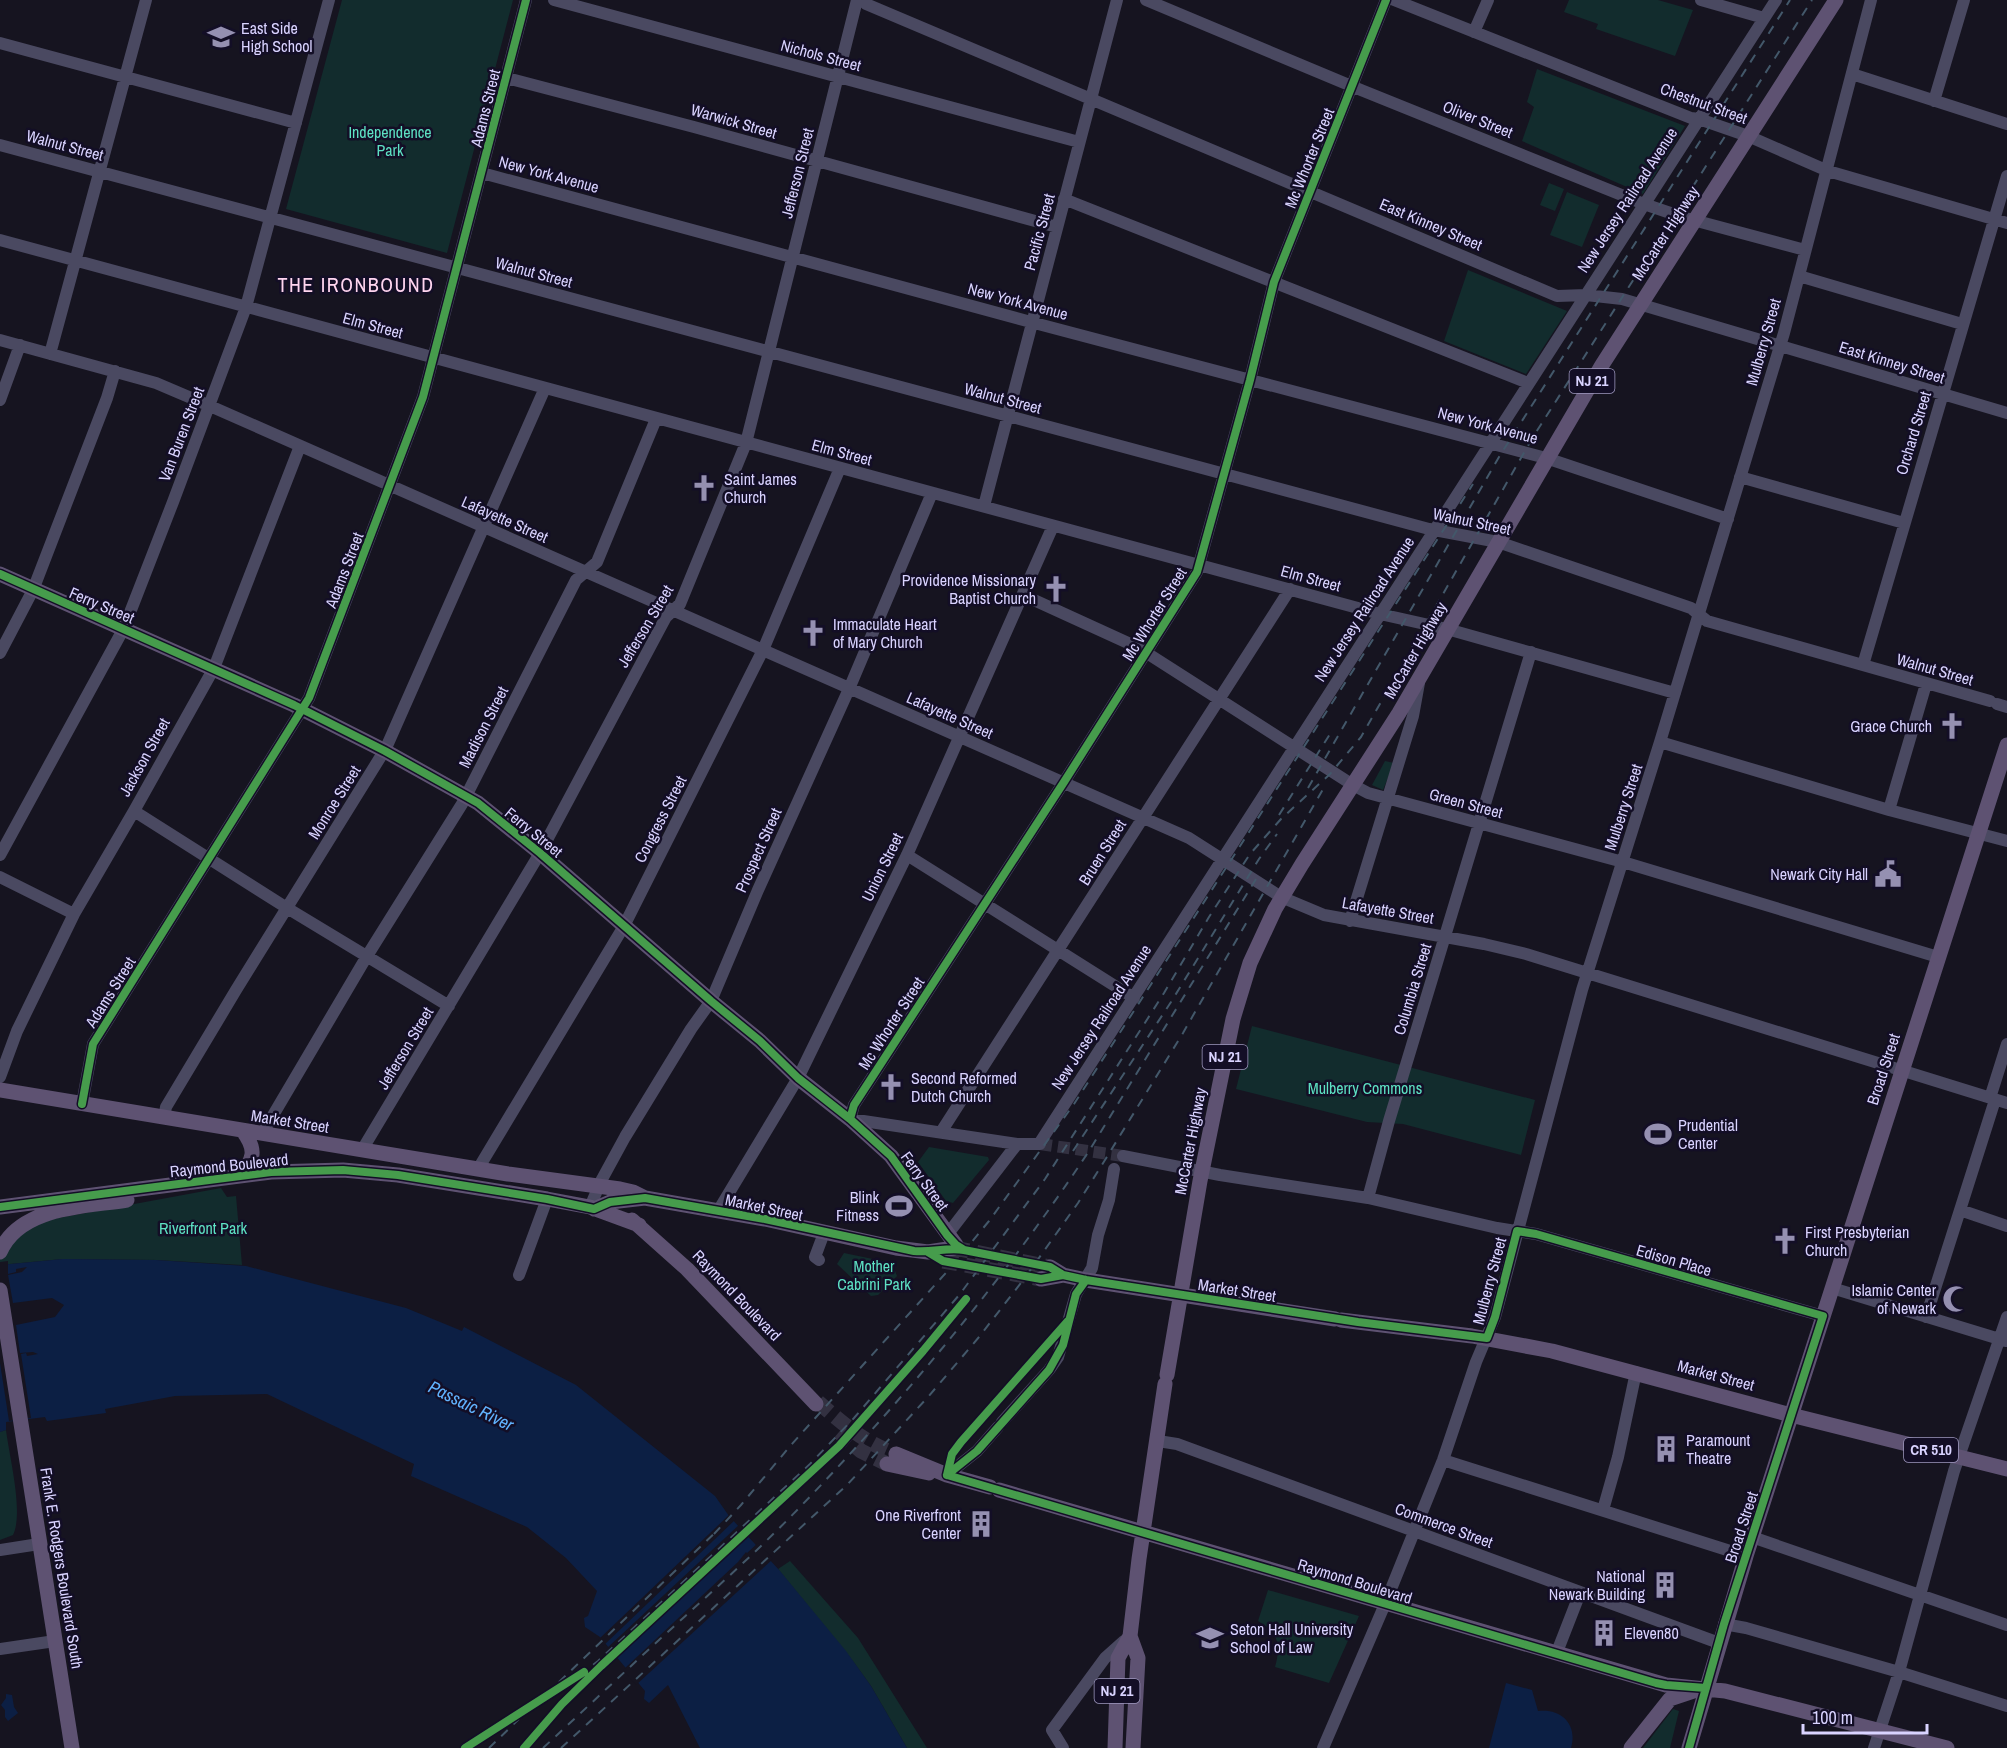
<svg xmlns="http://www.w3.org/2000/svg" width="2007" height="1748" font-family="'Archivo Narrow',sans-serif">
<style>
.green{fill:#122c2d}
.water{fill:#0c1f44}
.pier{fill:#161420}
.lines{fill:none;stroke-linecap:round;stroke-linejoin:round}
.minor-tunnel{stroke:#333141;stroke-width:12;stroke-dasharray:12 6;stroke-linecap:butt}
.major-tunnel{stroke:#333141;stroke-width:15;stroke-dasharray:15 8;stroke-linecap:butt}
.minor{stroke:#4a4961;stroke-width:12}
.major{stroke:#5e5272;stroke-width:15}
.rail{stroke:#43586a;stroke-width:2;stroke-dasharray:9 8;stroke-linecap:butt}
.cycleway-casing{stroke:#130e26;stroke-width:11}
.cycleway{stroke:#469c4c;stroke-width:8}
.labels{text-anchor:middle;stroke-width:5;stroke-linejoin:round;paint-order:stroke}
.shield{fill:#130e26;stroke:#9e98be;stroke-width:1.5}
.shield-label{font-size:15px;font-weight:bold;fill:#d9d3ff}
.poi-label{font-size:16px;fill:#d9d3ff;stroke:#130e26;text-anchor:start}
.street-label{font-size:16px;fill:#d9d3ff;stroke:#130e26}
.park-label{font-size:16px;fill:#5de1c3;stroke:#130e26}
.water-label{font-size:18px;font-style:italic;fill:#61b3ff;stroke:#130e26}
.quarter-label{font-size:20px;letter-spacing:1.5px;fill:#ffd5ef;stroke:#130e26}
</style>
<rect width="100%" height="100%" fill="#161420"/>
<!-- green -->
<path class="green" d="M342,0H513L447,253L286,209Z
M1569,0H1658L1693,10L1675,56L1596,29L1598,24L1564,12Z
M1537,69L1685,126L1643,194L1522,141L1534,107L1527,102Z
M1549,183L1564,189L1555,211L1540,205Z
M1567,192L1599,205L1582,247L1550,235Z
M1468,270L1567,311L1526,374L1444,341Z
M1385,761L1394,763L1383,790L1372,785Z
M1252,1026L1535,1100L1521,1155L1403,1124L1367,1122L1236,1089Z
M929,1147L988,1157L989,1160L953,1203L946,1201L918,1162Z
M221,1188L227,1197L236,1196L242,1265L156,1260L63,1259L0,1265V1247L31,1227L53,1219Z
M844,1253L892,1263L897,1276L878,1295L871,1296L837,1264Z
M6,1430C9,1455 24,1513 13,1535L0,1540V1432Z
M790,1561L858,1638L927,1748H907L871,1686L855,1664L778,1569Z
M1268,1590L1359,1616L1329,1683L1275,1667C1281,1645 1279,1633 1258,1621Z
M1673,1709L1679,1711L1670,1748H1643Z"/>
<!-- water -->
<path class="water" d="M63,1259L156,1260L246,1266L406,1308L462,1331L464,1327L576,1385L715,1496L729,1516L780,1571L846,1651L871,1686L907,1748H700L668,1685L649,1703L644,1699L645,1691L600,1637L585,1627L584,1618L588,1616L597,1591L566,1558L527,1527L411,1476L414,1464L267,1394L175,1396L105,1409L106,1413L47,1421L45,1417L6,1422V1430L0,1432V1265Z
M1506,1683L1532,1690L1538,1711C1561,1708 1578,1724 1571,1748H1489Z
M6,1694L12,1695L14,1707L18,1713L8,1721L5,1717V1710L1,1705L6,1698Z"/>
<!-- pier -->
<path class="pier" d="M8,1261V1274L16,1272V1269L27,1267L22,1272L8,1275L13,1303L52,1298L64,1305L55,1317L16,1325L20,1353L33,1352L38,1354L27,1356L26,1353L21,1354L31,1418L9,1421L0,1363V1262Z
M731,1513L736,1519L603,1646L598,1640Z
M740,1524L748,1532L614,1659L606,1649Z
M758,1543L773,1559L636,1685L623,1670L738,1562L746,1552L747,1553Z"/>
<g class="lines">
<!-- minor-tunnel -->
<path class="minor-tunnel" d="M1040,1144L1123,1156"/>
<!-- major-tunnel -->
<path class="major-tunnel" d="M954,1248L1050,1267
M943,1261L1041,1279
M818,1402C843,1424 865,1443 896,1454
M839,1432L861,1451L887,1464"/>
<!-- minor -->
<path class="minor" d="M554,0L1079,142
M863,0L866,4L1557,296L1586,295L1622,299L2007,413
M1146,0L1361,90L1644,204L1682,217L1805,250
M1394,0L1691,118L1699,119L1748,136L1828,171L2007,223
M1701,0L1764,18
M1474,32L1488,0
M0,43L296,123
M1852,74L2007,124
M507,78L694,127L1057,227
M1934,101L1964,0
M0,145L1429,529L1498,542L1691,608L1707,621L1990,701
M482,173L1042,325L1546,458L1728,519
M1064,199L1528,383
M0,240L1380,614L1447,629L1675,693
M1799,276L1962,324
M0,340L156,383L210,406L1189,838L1281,897L1324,915L1484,944L1526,954L2007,1103
M50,354L146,0
M0,400L20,345
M1740,477L1904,523
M984,506L1117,0
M1023,595L1139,648L1353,785L1368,793L1623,862L1938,957
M0,653L33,590L107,398L115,371
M1863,665L2007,176
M1997,704L2007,707
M1660,742L1889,810L2007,841
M1889,810L1926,684
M134,811L287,908L449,1006
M0,855L124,628L173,502L246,307L329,0
M907,855L1134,998
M0,877L74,914
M1350,921L1413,716L1419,683
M0,1077L17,1031L74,914L134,811L214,668L300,446
M1990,1098L2007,1044
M82,1104L93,1044L309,698L423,397L526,0
M164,1118L166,1107L236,990L386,748L545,388
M941,1132L1290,589
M262,1134L367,956L462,804L576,580L597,562L656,419
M1039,1144L1776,0
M1040,1144H1017L850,1119L854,1105L1064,782L1197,572L1250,380L1274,282L1386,0
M362,1150L540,853L666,617L680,604L746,443L857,0
M1123,1156L1220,1175L1368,1198L1497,1228L1536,1234L1823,1316
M478,1169L624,926L763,650L840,468
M1368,1198L1389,1121L1531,652
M590,1207L601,1181L625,1137L691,1029L711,1001L758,890L849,689L932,493
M1960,1210L2007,1226
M718,1211L798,1078L907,855L1053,526
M947,1235L1017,1144
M819,1260L815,1257L824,1233
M519,1275L547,1199
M1832,1288L2006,1341
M1926,1317L1995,1100
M1002,1422L1049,1370L1058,1357L1076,1294L1092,1268L1098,1235L1109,1200L1114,1169
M1158,1441L1177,1444L1719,1643
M1443,1460L1746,1556
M947,1475L977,1451L998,1427
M1603,1510L1618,1457L1636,1372
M1752,1537L2007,1625
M0,1550L39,1544
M1724,1624L1746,1628L1899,1672L2007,1706
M0,1649L55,1641
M1557,1652L1580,1593
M1063,1748L1052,1730L1105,1658L1124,1641
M1323,1748L1385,1604L1443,1460L1476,1362L1495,1317L1582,990L1660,742L1784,333L1871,0
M1874,1748L1899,1672L1954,1471L2007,1317"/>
<!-- major -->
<path class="major" d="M0,574L294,705L385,751L478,803L540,853L711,1001L760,1041L798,1078L850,1119L891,1156L956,1245
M0,1090L508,1174L620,1189L633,1192L645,1198
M240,1176C254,1159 257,1150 243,1131
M0,1207L271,1172L343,1170L398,1175L547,1199L590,1207L639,1225
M594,1209L610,1202L645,1198L765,1219L896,1248L928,1252L954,1248
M632,1220L687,1269L816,1404
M0,1252C20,1206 85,1207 127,1200
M1050,1267L1063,1275L1086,1280L1335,1319
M1041,1279L1063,1275
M0,1290L72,1748
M1341,1320L1472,1336L1552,1351L1791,1415L2007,1469
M1167,1375L1200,1181L1233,1019L1250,963L1275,909L1302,864L1399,713L1602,365L1836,0
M896,1454L947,1475L990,1487
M887,1464L929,1473
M999,1490L1666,1685L1725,1691L1947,1748
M1130,1636L1138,1658L1133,1748
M1115,1748L1118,1658L1130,1636L1139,1559L1165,1384
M1631,1748L1670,1699L1694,1691
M1689,1748L1746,1556L2007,745"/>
<!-- rail -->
<path class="rail" d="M1308,788L1499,457L1790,0
M1279,815L1330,734
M1073,1151L1171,1002L1259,859L1277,834
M714,1534L741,1505L791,1445L952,1266L989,1221L1074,1104L1473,484
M559,1682L719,1529
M465,1748L492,1730L570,1683L598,1661L810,1464L854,1418L960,1294L1045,1179L1164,993L1209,917L1250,854L1281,819L1330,774L1361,737L1533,437L1812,0
M489,1748L519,1719
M524,1748L562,1704L594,1673
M543,1748C582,1712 620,1676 659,1640C707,1596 756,1553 801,1506C906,1397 1005,1278 1089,1151L1256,879
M561,1748L847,1485L928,1397L979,1337L1024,1279L1078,1203L1105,1160L1183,1033L1326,784"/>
<defs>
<path id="cycleway" d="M0,574L294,705L385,751L478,803L540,853L711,1001L760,1041L798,1078L850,1119L891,1156L947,1235L956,1245L964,1250
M82,1104L93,1044L309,698L423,397L526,0
M850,1119L854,1105L1064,782L1197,572L1250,380L1274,282L1386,0
M0,1207L271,1172L343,1170L398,1175L547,1199L594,1209L610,1202L645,1198L765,1219L914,1251C931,1253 947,1247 964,1250L1050,1267L1063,1275L1086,1280L1358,1322L1487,1338L1495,1317L1517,1231L1536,1234L1823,1316L1724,1624L1689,1748
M928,1252L943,1261L1041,1279L1063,1275
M947,1475L1656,1683L1666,1685L1706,1688
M947,1475L977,1451L1049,1370L1063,1345L1076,1294L1086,1280
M947,1475L952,1454L961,1442L1068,1321
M465,1748L584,1672
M524,1748L562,1704L601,1666L839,1446L923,1351L966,1299"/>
</defs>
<!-- cycleway casing -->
<use href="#cycleway" class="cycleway-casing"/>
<!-- cycleway -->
<use href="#cycleway" class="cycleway"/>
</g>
<!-- icons -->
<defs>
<symbol id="school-bare" viewBox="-9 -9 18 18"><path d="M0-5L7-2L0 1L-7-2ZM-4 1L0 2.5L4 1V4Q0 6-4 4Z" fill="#9590b1" stroke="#130e26" stroke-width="2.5" paint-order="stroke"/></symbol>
<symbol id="church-bare" viewBox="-9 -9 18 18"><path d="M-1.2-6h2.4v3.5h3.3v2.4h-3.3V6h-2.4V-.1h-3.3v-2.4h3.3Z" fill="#9590b1" stroke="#130e26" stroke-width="2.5" paint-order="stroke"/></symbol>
<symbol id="civic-bare" viewBox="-9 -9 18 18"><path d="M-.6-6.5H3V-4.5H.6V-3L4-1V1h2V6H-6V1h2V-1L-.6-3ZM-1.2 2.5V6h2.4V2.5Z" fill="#9590b1" stroke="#130e26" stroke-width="2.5" paint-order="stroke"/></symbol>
<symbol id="stadium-bare" viewBox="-9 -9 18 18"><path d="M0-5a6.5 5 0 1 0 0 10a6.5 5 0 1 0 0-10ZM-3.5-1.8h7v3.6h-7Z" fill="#9590b1" stroke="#130e26" stroke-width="2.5" paint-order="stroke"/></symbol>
<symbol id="mosque-bare" viewBox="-9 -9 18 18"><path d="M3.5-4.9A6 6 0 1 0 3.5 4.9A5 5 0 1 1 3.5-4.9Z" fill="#9590b1" stroke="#130e26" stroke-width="2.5" paint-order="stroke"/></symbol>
<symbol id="building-bare" viewBox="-9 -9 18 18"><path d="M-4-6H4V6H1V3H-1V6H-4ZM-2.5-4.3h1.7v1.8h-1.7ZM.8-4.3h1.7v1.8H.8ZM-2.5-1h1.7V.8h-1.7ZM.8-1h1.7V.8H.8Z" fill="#9590b1" stroke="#130e26" stroke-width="2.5" paint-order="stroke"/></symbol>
<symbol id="university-bare" viewBox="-9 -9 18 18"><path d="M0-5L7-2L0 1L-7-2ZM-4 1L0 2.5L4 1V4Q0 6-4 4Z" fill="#9590b1" stroke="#130e26" stroke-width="2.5" paint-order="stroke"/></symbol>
</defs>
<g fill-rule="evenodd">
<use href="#school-bare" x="202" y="18" width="38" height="38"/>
<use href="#church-bare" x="685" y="469" width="38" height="38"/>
<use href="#church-bare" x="1037" y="570" width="38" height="38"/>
<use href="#church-bare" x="794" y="614" width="38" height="38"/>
<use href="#church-bare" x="1933" y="707" width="38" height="38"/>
<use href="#civic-bare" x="1869" y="855" width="38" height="38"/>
<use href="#church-bare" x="872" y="1068" width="38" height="38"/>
<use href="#stadium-bare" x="1639" y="1115" width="38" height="38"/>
<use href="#stadium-bare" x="880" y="1187" width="38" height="38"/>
<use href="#church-bare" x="1766" y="1222" width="38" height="38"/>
<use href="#mosque-bare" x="1937" y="1280" width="38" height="38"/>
<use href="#building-bare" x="1647" y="1430" width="38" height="38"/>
<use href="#building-bare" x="962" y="1505" width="38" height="38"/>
<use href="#building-bare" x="1646" y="1566" width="38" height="38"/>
<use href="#building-bare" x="1585" y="1614" width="38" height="38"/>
<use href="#university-bare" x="1191" y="1619" width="38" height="38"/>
</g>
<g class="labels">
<!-- shield labels -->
<g class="shield">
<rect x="1569.5" y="369" width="45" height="24" rx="4.5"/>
<rect x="1202.5" y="1045" width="45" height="24" rx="4.5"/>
<rect x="1904" y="1438" width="54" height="24" rx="4.5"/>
<rect x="1094.5" y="1679" width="45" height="24" rx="4.5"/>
</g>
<g class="shield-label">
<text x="1592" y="386">NJ 21</text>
<text x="1225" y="1062">NJ 21</text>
<text x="1931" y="1455">CR 510</text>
<text x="1117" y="1696">NJ 21</text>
</g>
<!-- poi labels -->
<g class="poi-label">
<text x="241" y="34">East Side<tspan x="241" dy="18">High School</tspan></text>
<text x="724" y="485">Saint James<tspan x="724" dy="18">Church</tspan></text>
<text x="1036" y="586" text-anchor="end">Providence Missionary<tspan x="1036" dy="18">Baptist Church</tspan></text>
<text x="833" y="630">Immaculate Heart<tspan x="833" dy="18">of Mary Church</tspan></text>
<text x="1932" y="732" text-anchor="end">Grace Church</text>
<text x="1868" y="880" text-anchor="end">Newark City Hall</text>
<text x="911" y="1084">Second Reformed<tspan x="911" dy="18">Dutch Church</tspan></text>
<text x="1678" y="1131">Prudential<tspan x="1678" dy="18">Center</tspan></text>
<text x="879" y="1203" text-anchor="end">Blink<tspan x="879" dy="18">Fitness</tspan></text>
<text x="1805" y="1238">First Presbyterian<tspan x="1805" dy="18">Church</tspan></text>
<text x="1936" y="1296" text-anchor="end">Islamic Center<tspan x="1936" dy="18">of Newark</tspan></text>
<text x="1686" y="1446">Paramount<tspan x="1686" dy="18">Theatre</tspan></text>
<text x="961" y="1521" text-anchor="end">One Riverfront<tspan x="961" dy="18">Center</tspan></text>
<text x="1645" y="1582" text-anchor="end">National<tspan x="1645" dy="18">Newark Building</tspan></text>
<text x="1230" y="1635">Seton Hall University<tspan x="1230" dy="18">School of Law</tspan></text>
<text x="1624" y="1639">Eleven80</text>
</g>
<!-- street labels -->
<g class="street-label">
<text transform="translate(821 55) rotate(15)" y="6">Nichols Street</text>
<text transform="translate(1704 103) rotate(20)" y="6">Chestnut Street</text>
<text transform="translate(485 108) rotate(-76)" y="6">Adams Street</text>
<text transform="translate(1478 119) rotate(22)" y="6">Oliver Street</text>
<text transform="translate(734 121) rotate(16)" y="6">Warwick Street</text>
<text transform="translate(65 145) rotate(15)" y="6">Walnut Street</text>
<text transform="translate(1309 158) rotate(-68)" y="6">Mc Whorter Street</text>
<text transform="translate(797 173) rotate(-76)" y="6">Jefferson Street</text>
<text transform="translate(549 174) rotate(15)" y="6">New York Avenue</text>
<text transform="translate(1627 200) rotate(-57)" y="6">New Jersey Railroad Avenue</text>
<text transform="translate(1431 224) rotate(23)" y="6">East Kinney Street</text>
<text transform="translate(1039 232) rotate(-75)" y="6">Pacific Street</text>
<text transform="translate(1665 233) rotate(-57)" y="6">McCarter Highway</text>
<text transform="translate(534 272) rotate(15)" y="6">Walnut Street</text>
<text transform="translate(1018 301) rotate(15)" y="6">New York Avenue</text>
<text transform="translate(373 325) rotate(15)" y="6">Elm Street</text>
<text transform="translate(1763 342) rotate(-74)" y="6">Mulberry Street</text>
<text transform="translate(1892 362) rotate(17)" y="6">East Kinney Street</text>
<text transform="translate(1003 398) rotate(15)" y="6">Walnut Street</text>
<text transform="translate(1488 425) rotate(15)" y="6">New York Avenue</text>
<text transform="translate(1913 433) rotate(-73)" y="6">Orchard Street</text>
<text transform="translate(181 434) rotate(-69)" y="6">Van Buren Street</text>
<text transform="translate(842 452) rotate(15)" y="6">Elm Street</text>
<text transform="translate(505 519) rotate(24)" y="6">Lafayette Street</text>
<text transform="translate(1472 521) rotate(12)" y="6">Walnut Street</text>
<text transform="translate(344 570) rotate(-69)" y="6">Adams Street</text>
<text transform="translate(1311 578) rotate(15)" y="6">Elm Street</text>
<text transform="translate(102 605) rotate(23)" y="6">Ferry Street</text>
<text transform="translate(1364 609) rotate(-57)" y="6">New Jersey Railroad Avenue</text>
<text transform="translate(1154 614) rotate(-58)" y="6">Mc Whorter Street</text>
<text transform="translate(645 626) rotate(-59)" y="6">Jefferson Street</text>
<text transform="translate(1415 650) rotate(-60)" y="6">McCarter Highway</text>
<text transform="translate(1935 669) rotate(16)" y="6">Walnut Street</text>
<text transform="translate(950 715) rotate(24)" y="6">Lafayette Street</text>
<text transform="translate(483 727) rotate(-63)" y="6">Madison Street</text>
<text transform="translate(144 757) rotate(-61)" y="6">Jackson Street</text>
<text transform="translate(334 802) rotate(-58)" y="6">Monroe Street</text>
<text transform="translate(1466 803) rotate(15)" y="6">Green Street</text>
<text transform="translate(1623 807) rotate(-72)" y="6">Mulberry Street</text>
<text transform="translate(660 819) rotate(-63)" y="6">Congress Street</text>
<text transform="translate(534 832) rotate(39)" y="6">Ferry Street</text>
<text transform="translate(758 850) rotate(-66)" y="6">Prospect Street</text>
<text transform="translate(1102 852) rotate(-58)" y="6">Bruen Street</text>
<text transform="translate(882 867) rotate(-64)" y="6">Union Street</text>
<text transform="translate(1388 910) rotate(10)" y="6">Lafayette Street</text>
<text transform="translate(1412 989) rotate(-73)" y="6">Columbia Street</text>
<text transform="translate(110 992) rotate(-58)" y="6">Adams Street</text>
<text transform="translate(1101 1017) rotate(-57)" y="6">New Jersey Railroad Avenue</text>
<text transform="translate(891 1023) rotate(-57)" y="6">Mc Whorter Street</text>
<text transform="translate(405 1048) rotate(-59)" y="6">Jefferson Street</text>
<text transform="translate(1883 1069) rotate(-72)" y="6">Broad Street</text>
<text transform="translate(290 1121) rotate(9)" y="6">Market Street</text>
<text transform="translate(1190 1141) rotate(-79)" y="6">McCarter Highway</text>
<text transform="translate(229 1165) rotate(-6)" y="6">Raymond Boulevard</text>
<text transform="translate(925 1181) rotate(54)" y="6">Ferry Street</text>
<text transform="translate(764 1207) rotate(12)" y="6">Market Street</text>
<text transform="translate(1674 1260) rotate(16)" y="6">Edison Place</text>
<text transform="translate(1489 1281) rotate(-75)" y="6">Mulberry Street</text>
<text transform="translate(1237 1290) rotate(9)" y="6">Market Street</text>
<text transform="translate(737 1295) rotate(46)" y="6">Raymond Boulevard</text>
<text transform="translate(1716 1375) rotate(15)" y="6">Market Street</text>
<text transform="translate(1444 1525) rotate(20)" y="6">Commerce Street</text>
<text transform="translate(1741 1527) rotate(-72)" y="6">Broad Street</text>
<text transform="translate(62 1568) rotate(81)" y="6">Frank E. Rodgers Boulevard South</text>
<text transform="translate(1355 1581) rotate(17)" y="6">Raymond Boulevard</text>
</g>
<!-- park labels -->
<g class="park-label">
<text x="390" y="138">Independence<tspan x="390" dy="18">Park</tspan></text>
<text x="1365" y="1094">Mulberry Commons</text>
<text x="203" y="1234">Riverfront Park</text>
<text x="874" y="1272">Mother<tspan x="874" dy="18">Cabrini Park</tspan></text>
</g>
<!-- water labels -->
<g class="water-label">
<text transform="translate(471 1406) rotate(26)" y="6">Passaic River</text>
</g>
<!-- quarter labels -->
<g class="quarter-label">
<text x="356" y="292">THE IRONBOUND</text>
</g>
</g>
<!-- scale -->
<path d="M1803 1724v9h124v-9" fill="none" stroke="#d9d3ff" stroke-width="3"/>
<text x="1812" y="1724" font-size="18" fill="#d9d3ff" stroke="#130e26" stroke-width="4.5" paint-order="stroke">100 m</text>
</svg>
